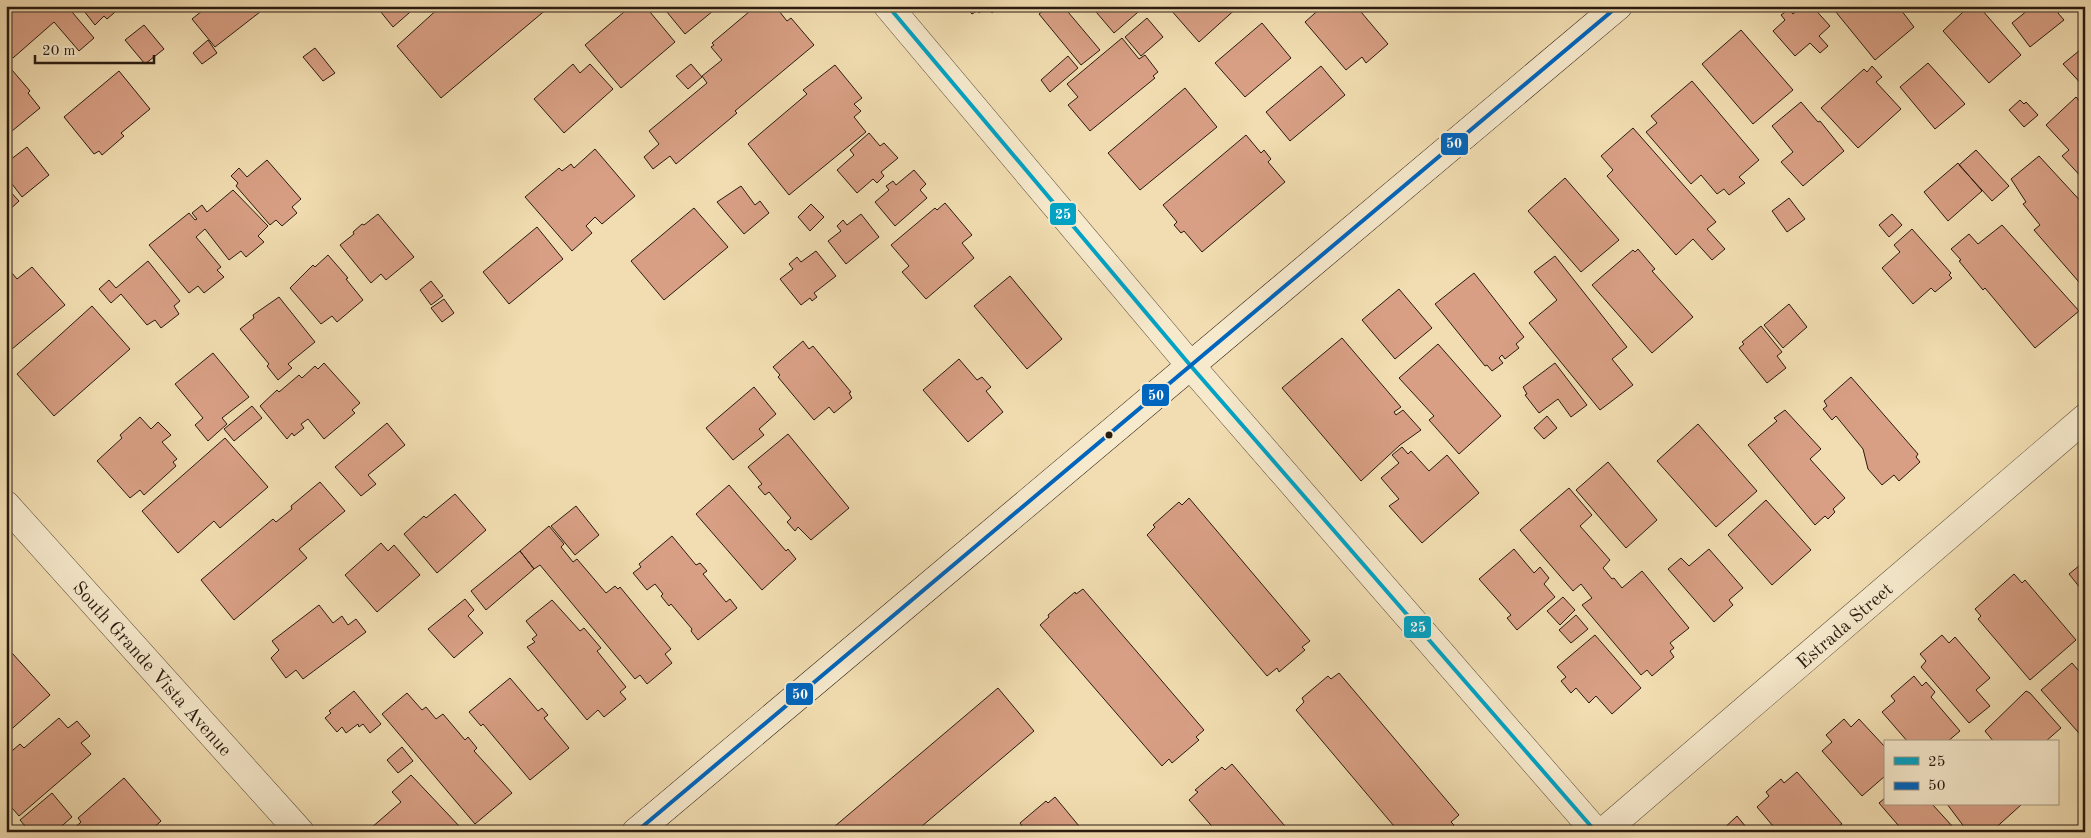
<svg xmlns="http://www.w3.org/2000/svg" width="2091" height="838" font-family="'Old Standard TT',serif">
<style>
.building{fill:#d89f84;stroke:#2a1b10}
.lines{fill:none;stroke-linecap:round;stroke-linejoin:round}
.street-casing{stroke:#5c4c38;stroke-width:29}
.secondary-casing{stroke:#2a1b10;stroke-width:29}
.street{stroke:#f6e9cc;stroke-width:28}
.secondary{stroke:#f6e9cc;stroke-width:28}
.bus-1-casing{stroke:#f6e9cc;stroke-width:8}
.bus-2-casing{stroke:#f6e9cc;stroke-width:8}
.bus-1{stroke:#02a2c4;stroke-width:4}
.bus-2{stroke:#0065bd;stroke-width:4}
.bus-dot{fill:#2a1b10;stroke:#f6e9cc;stroke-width:2}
.labels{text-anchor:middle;stroke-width:4;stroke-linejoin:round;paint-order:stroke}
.street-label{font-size:19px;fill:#2a1b10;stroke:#f6e9cc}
.line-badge{stroke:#f6e9cc;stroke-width:2}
.badge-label{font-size:14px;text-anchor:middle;font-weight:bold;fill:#fff}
</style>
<rect width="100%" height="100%" fill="#f1ddb1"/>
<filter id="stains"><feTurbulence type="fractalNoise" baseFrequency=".004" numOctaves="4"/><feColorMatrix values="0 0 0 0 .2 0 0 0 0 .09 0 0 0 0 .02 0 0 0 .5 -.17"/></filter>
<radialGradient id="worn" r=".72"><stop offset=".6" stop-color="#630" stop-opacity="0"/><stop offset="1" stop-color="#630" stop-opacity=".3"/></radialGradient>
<!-- building -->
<path class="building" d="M6,6H67L94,38L79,51L54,22L13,58L6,51Z
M80,6H122L107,19L104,16L95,25Z
M208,6H255L260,12L215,47L192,19Z
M376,6H417L393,27Z
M441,6H547L548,8L441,98L397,46Z
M631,6H645L675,42L621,88L585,45Z
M662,6H719L685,34Z
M756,6H775L787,21L791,18L814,45L735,111L737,113L676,164L670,156L653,169L644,157L659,144L649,131L707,83L702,76L722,60L711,47L714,45L712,43Z
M965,6H1000L992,13L987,7L979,13L977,11L972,14Z
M1039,6H1063L1100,50L1081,65L1039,14L1043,11Z
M1091,6H1145L1114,33Z
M1173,6H1239L1199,42L1170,9Z
M1323,6H1356L1388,44L1366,63L1362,57L1346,70L1305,22Z
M1802,6H1812L1830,26L1819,36L1828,46L1820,53L1810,43L1795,56L1773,31L1785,20L1781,15L1789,9L1793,14Z
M1831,6H1898L1914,27L1875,60Z
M1958,6H1987L1982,10L2021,55L1989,83L1943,31L1963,12Z
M2033,6H2065L2058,13L2064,20L2030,47L2012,23Z
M1147,18L1163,37L1141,56L1125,37Z
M1262,23L1291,58L1245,97L1215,63Z
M144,25L164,49L145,64L125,40Z
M1741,30L1793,90L1753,124L1702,64Z
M1122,38L1139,59L1145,55L1158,72L1153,76L1155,78L1090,131L1068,105L1078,97L1067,84Z
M208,40L217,53L202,64L193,53Z
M2085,46V88L2063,64Z
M315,48L335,73L323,81L303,57Z
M1068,56L1078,68L1050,92L1041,80Z
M6,63L30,91L28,93L40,108L12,131L6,124Z
M1928,63L1965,104L1935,129L1900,87Z
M573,64L580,73L590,64L613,89L564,133L534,99Z
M691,64L702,77L688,89L676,76Z
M835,65L862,98L854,104L861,111L854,117L866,132L789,195L748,144L807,94L803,90Z
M1321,66L1345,95L1290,141L1266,112Z
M1872,66L1882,77L1876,82L1901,109L1858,148L1821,108L1864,69L1867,72Z
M119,71L150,109L121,133L124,136L102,155L99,151L94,154L64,117Z
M1692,81L1759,160L1739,177L1745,183L1729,195L1724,189L1717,194L1701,175L1691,184L1646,132L1657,123L1651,116Z
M1185,88L1217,127L1140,190L1108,153Z
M2076,97L2085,107V181L2062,156L2069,150L2046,125Z
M2020,100L2024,104L2026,102L2038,115L2024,127L2009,110Z
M1801,102L1818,122L1820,121L1844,151L1803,186L1781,162L1793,152L1772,126Z
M1633,128L1716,222L1707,229L1725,249L1712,260L1693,239L1676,255L1607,176L1613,170L1601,156Z
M869,133L880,146L884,143L898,158L881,172L884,176L877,183L873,179L857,193L837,170L854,155L850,150Z
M1246,135L1261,153L1264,150L1271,159L1268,162L1285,182L1202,252L1184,231L1181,233L1174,225L1177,222L1163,205Z
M27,147L49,175L22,197L6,176V163Z
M595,149L635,196L602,224L595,217L586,226L592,233L572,251L525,197L559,168L562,171L571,164L574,168Z
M1976,150L2009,186L1992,201L1959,165Z
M2039,156L2085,206V289L2034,230L2040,225L2023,204L2026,202L2011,179Z
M267,160L301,199L292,207L297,213L282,226L276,220L270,225L236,186L238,183L231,176L239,168L247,177Z
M1958,163L1982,191L1948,221L1924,192Z
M914,170L926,184L920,190L927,198L895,226L875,202L889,190L886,186L893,181L896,185Z
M1565,178L1619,240L1581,272L1528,211Z
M741,186L755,205L760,201L769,213L744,234L717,202Z
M6,187L19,201L6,213Z
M233,190L268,226L258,236L264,242L246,257L241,251L229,260L205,229L196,237L221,267L217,270L224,277L204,293L198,286L189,293L149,245L189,213L195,220L197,219L192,213L202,205L207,212Z
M1789,198L1805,219L1787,232L1772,211Z
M945,203L972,235L962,243L974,258L926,299L902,272L909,266L891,245L935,208L937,210Z
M811,204L824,217L810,231L798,217Z
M694,208L728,247L664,300L631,261Z
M378,214L414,257L386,280L381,274L371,283L340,245L354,234L353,232L362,224L364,225Z
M861,214L879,237L846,264L828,241L841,231L837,226L843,220L847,225Z
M1892,214L1902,225L1889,237L1879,225Z
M2002,225L2079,311L2035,348L1985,288L1983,290L1959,261L1961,260L1951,249L1969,234L1978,244Z
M537,227L563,259L509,304L483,272Z
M1912,229L1951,273L1949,275L1952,278L1935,292L1931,288L1913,304L1882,268L1900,252L1894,245Z
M1638,249L1655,269L1652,271L1693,317L1652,353L1592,285L1633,250L1635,252Z
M816,251L836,276L814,293L817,297L812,301L810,298L801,305L780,279L793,269L789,264L797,257L801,262Z
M328,255L348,278L346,279L363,300L337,322L332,316L321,324L290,288L313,265L315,267Z
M1555,256L1627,347L1612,359L1633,385L1600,410L1529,323L1557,300L1534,272Z
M148,261L180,301L174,306L179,314L161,328L155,320L147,325L121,294L111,303L99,289L109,280L116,288Z
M6,266L17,279L32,267L65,305L6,354Z
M1474,273L1524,337L1516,344L1519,348L1505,359L1502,355L1499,358L1503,363L1492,371L1487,365L1485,366L1435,304Z
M1010,276L1062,339L1027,369L974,306Z
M431,281L443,296L431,305L420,290Z
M1399,289L1432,328L1395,359L1362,320Z
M279,297L315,342L288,364L292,368L278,380L267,366L269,364L240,329L254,318L253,315Z
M444,299L454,313L442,322L431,308Z
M1789,304L1807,327L1783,348L1764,325Z
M92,306L130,349L54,416L17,374Z
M1761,326L1782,352L1777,356L1786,368L1767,383L1739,348L1744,344L1742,342Z
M1342,338L1401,407L1394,412L1396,415L1403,410L1421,430L1400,445L1361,481L1282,388Z
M803,341L809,349L813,346L851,392L849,393L852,398L834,413L829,407L814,420L778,377L780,375L773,367Z
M1438,344L1501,416L1459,454L1429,420L1434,416L1399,378Z
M213,353L249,397L222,418L227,424L208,441L195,425L203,418L175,384Z
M959,359L977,380L982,377L991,387L986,391L1003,412L968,442L923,390Z
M324,363L360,403L352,410L355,413L324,439L308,419L301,424L304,428L294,436L292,433L287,439L260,406L277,390L279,392L299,375L302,378L315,366L318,369Z
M1555,363L1587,405L1571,417L1558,399L1539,413L1525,395L1527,394L1523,387Z
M1851,377L1918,454L1916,457L1920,462L1899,481L1894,475L1882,485L1868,469L1863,449L1836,416L1832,420L1823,409L1827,406L1824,401Z
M754,387L776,414L759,429L764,435L733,460L706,428Z
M252,406L262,418L234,441L224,429Z
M1785,410L1821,449L1810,459L1845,498L1833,509L1835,512L1828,519L1825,516L1815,525L1748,445L1777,421L1774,418Z
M1547,416L1557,428L1544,439L1534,428Z
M140,417L151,429L158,422L171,435L162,442L177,459L173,462L176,466L144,495L140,490L130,498L97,461L122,438L120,435Z
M387,423L405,445L368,475L376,484L361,496L335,467Z
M1698,424L1757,491L1716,527L1657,461Z
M788,434L849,508L811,540L798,527L795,531L787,522L791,518L769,492L765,495L758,487L762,484L748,467Z
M225,438L268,487L220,528L214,521L178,553L142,511Z
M1402,447L1408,454L1411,451L1429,471L1447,455L1479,493L1422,543L1389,506L1399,499L1381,478L1399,463L1392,455Z
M1608,462L1657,520L1626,548L1576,490Z
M320,482L345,511L299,549L307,558L234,620L201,580L273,519L276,522L292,509L291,506Z
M729,485L786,551L788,549L796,559L762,590L696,514Z
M1569,488L1592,515L1580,526L1610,560L1603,568L1612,579L1614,578L1622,588L1642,571L1689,628L1670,643L1674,648L1670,651L1674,657L1652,676L1647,670L1641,675L1582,605L1592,598L1581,584L1573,591L1520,530Z
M455,494L486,530L437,573L404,534L424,516L426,518Z
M1189,498L1310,641L1302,647L1305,650L1279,672L1277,668L1267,676L1147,535L1155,527L1153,525L1179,502L1182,505Z
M1766,500L1811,550L1772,585L1728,535Z
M576,506L599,535L575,555L551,526Z
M549,526L564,544L561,547L573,562L577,559L606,593L615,586L618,589L620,587L671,649L665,654L672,663L647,684L640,675L635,679L540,565L534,569L520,551Z
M672,536L696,565L700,563L707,571L703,574L726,602L730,599L737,608L698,640L691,631L692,629L671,604L669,606L661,596L663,594L655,584L647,590L633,573L641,567L639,564Z
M381,543L388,551L394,545L420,575L377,612L345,575Z
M1514,549L1534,573L1540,567L1549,578L1544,584L1555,597L1517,630L1507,618L1511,615L1479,579Z
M1709,549L1743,588L1729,600L1733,605L1714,622L1668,569L1681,558L1689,566Z
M520,551L534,569L486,610L471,591Z
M2085,561V594L2069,574Z
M2014,574L2022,583L2025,580L2076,640L2030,680L1978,619L1981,616L1975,609Z
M1083,589L1204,730L1196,737L1199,740L1172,763L1169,759L1162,766L1040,625L1049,617L1048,615L1075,592L1076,594Z
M1563,597L1575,610L1560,625L1547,611Z
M465,599L474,610L468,616L483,633L454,658L428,629Z
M552,600L580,631L584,628L601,648L597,651L626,687L620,692L626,699L604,717L598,710L587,720L527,647L535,642L532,639L537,635L526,621Z
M319,605L333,623L342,616L348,625L356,619L366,632L303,679L296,670L286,678L271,658L279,650L272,641Z
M1576,615L1588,629L1571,643L1559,630Z
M1595,635L1641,688L1612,714L1596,696L1589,703L1576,688L1571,693L1561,681L1566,677L1557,667Z
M1942,635L1949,643L1955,637L1990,678L1976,690L1990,706L1969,723L1921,667L1926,661L1920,654Z
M12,653L50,695L6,734V658Z
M2072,663L2085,678V740L2041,690Z
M1339,673L1459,815L1451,822L1454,825L1446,832H1399L1296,710L1304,702L1302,698L1328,676L1331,679Z
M1914,676L1922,686L1926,682L1935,692L1931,697L1960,731L1947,742H1908L1882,712L1895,701L1891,696Z
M510,678L538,711L542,708L548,715L544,718L569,748L530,780L483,724L481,726L469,712Z
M998,688L1034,731L915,832H828Z
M354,691L381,724L370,733L363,724L359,727L358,724L346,733L342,727L337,732L325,718L331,713L329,711Z
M2026,691L2030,693L2061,728L2045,742H1994L1985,731Z
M407,693L422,710L426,707L436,719L443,714L465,740L468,737L477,748L474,751L512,793L475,824L382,714Z
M59,718L68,728L77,721L90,736L81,743L91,754L19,816L6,801V756L20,744L24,748Z
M1844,719L1851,727L1859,719L1885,747V776L1862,796L1822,751L1832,742L1826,735Z
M402,747L413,761L398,773L387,760Z
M1232,764L1290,832H1217L1189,800L1198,792L1195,790L1222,767L1225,770Z
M1797,772L1842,824L1832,832H1778L1757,807L1769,796L1766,792L1781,779L1784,783Z
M411,775L460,827L454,832H374L371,828L401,802L392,792Z
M124,778L161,821L149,832H70L81,822L78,818Z
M52,793L72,817L55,832H30L20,820Z
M1055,797L1084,832H1015L1022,826L1020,823L1046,801L1048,803Z
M1885,798V804H1932L1953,827L1947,832H1904L1879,803Z
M1947,804H2022L1991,832H1968Z
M1737,816L1750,832H1720Z"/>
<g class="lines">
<defs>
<path id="street" d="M888,6L1190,365L1596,832
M6,505L300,832
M1603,832L2085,418"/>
<path id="secondary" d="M636,832L1618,6"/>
</defs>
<!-- street casing -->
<use href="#street" class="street-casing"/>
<!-- secondary casing -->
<use href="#secondary" class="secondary-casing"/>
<!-- street -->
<use href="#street" class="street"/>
<!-- secondary -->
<use href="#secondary" class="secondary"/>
<defs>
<path id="bus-1" d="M888,6L1190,365L1596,832"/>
<path id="bus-2" d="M636,832L1618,6"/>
</defs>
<!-- bus-1 casing -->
<use href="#bus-1" class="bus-1-casing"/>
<!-- bus-2 casing -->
<use href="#bus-2" class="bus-2-casing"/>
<!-- bus-1 -->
<use href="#bus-1" class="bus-1"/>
<!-- bus-2 -->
<use href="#bus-2" class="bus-2"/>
</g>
<!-- markers -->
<circle class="bus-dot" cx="1109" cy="435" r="4.5"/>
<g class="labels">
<!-- street labels -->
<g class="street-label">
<text transform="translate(1844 625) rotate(-41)" y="7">Estrada Street</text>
<text transform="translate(153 668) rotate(48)" y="7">South Grande Vista Avenue</text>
</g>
</g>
<g class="line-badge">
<rect x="1440" y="132" width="29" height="24" rx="5" fill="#0065bd"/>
<rect x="1049" y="202" width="28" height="24" rx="5" fill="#02a2c4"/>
<rect x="1141" y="383" width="29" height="24" rx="5" fill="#0065bd"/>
<rect x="1403" y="615" width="29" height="24" rx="5" fill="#02a2c4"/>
<rect x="785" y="682" width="29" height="24" rx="5" fill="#0065bd"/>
</g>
<g class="badge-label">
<text x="1454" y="148">50</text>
<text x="1063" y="219">25</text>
<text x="1156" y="400">50</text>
<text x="1418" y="632">25</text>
<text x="800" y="699">50</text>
</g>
<!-- margin -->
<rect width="2091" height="838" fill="none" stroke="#f1ddb1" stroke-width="25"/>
<rect x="8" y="8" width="2076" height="823" fill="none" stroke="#2a1b10" stroke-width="2.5"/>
<rect x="12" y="12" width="2066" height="813" fill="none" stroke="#2a1b10"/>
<!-- legend -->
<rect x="1884" y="740" width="175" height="65" fill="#f6e9cc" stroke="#a49781"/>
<rect x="1894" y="757" width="25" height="8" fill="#02a2c4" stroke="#a49781"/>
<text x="1928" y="766" font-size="15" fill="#2a1b10">25</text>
<rect x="1894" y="782" width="25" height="8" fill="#0065bd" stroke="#a49781"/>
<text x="1928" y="790" font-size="15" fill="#2a1b10">50</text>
<!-- scale -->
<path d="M35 55v8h119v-8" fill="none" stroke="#2a1b10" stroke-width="2.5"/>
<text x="42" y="55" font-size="15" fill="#2a1b10" stroke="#f6e9cc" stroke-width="4" paint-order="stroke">20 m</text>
<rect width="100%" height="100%" filter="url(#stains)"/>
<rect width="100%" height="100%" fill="url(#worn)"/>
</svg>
